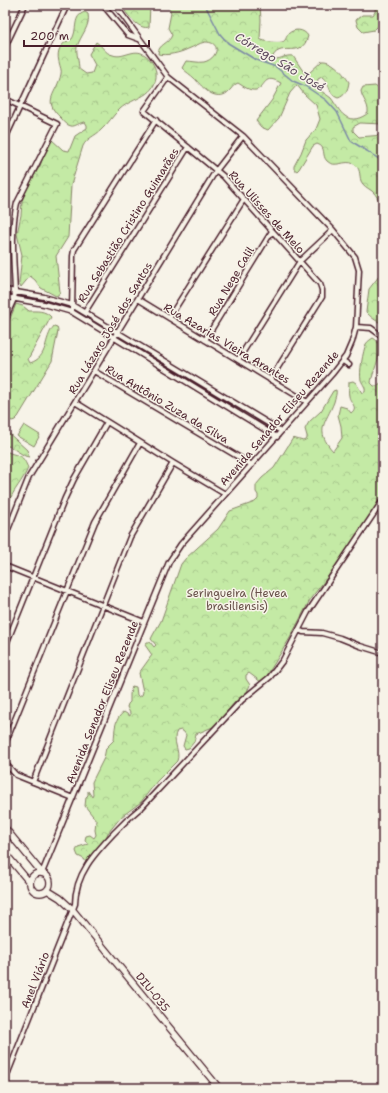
<svg xmlns="http://www.w3.org/2000/svg" width="388" height="1093" font-family="'Shantell Sans',sans-serif">
<style>
.forest{fill:url(#forest-crowns);stroke:#878468}
.park{fill:#c4eaa5;stroke:#878468}
.lines{fill:none;stroke-linecap:round;stroke-linejoin:round}
.stream{stroke:#7b88a6;stroke-width:1.5}
.street-casing{stroke:#4a1f2b;stroke-width:7}
.secondary-casing{stroke:#4a1f2b;stroke-width:8}
.street{stroke:#f7f3e8;stroke-width:4}
.secondary{stroke:#f7f3e8;stroke-width:5.5}
.labels{text-anchor:middle;stroke-width:3;stroke-linejoin:round;paint-order:stroke}
.street-label{font-size:11px;fill:#4a1f2b;stroke:#f7f3e8}
.park-label{font-size:11px;fill:#68524a;stroke:#f7f3e8}
.water-label{font-size:12px;font-style:italic;fill:#5e4b5e;stroke:#f7f3e8}
</style>
<defs>
<pattern id="forest-crowns" width="20" height="18" patternUnits="userSpaceOnUse"><rect width="20" height="18" fill="#c4eaa5"/><path d="M2 6a3 3 0 1 1 6 0M12 15a3 3 0 1 1 6 0" fill="none" stroke="#aac88e"/></pattern>
</defs>
<rect width="100%" height="100%" fill="#f7f3e8"/>
<filter id="ink" filterUnits="userSpaceOnUse"><feTurbulence type="fractalNoise" baseFrequency=".025" numOctaves="2"/><feDisplacementMap in="SourceGraphic" scale="8" xChannelSelector="R" yChannelSelector="G"/><feConvolveMatrix kernelMatrix="1 2 1 2 8 2 1 2 1" color-interpolation-filters="sRGB"/></filter>
<g filter="url(#ink)">
<!-- forest -->
<path class="forest" d="M126,5H150L149,27C140,30 130,18 125,11Z
M168,5H260L261,20L260,39C264,42 277,43 282,42C286,41 286,37 288,34C294,28 304,29 308,36C302,60 282,41 273,56L275,59C282,59 284,55 293,56L305,74L309,73L322,61C333,60 344,74 349,82C348,90 345,96 338,98C328,95 331,83 322,77L318,79L316,86C320,91 326,94 331,98C335,103 340,113 345,116C352,122 362,118 368,113C369,104 362,99 361,91L363,87L375,86L383,92V124L360,123L353,127V131L359,137L383,135V206C379,202 377,195 372,191C368,188 363,186 361,181C359,174 361,169 354,164C345,159 335,169 327,161C321,155 327,147 317,144L313,146L299,169L297,171L294,169V166L301,153L306,140L316,129L320,119L316,105L304,94L297,85L290,93L279,118L268,130L261,127L256,121L272,100L281,83C263,73 267,86 256,90C249,91 243,86 238,83C232,85 230,93 223,95C210,98 202,86 194,78C191,75 186,72 182,68L186,61C192,61 198,63 204,62C217,59 223,42 205,42C199,43 194,47 188,49C180,53 167,56 158,54C158,44 169,44 172,35L168,28L171,13Z
M378,5H383V21L374,30L363,32L358,27L356,20L362,15H373L375,12V9Z
M85,12L88,14C91,26 80,36 77,47C76,52 79,63 79,69L86,74L92,73L95,65L89,54L96,42C103,46 104,53 113,55C124,59 134,47 145,55C150,58 155,66 156,72C158,97 133,97 120,109C113,115 108,124 101,130C95,136 87,138 83,146L71,185L68,237L56,256L60,292L58,295L56,296L41,288L35,280L30,276L21,287L19,284L22,255L17,234L21,215L22,201L28,185L40,166L47,145L51,139L63,150L69,151L75,136L87,128V125L85,122C80,122 75,127 71,126C66,125 64,121 61,118C41,100 57,94 61,74C62,70 60,67 59,62C56,50 61,43 72,39C78,29 72,16 85,12Z
M383,271V323C376,322 371,317 366,312L369,289Z
M16,304L23,306L29,311C37,311 45,310 51,317L28,359L30,363C49,357 43,339 54,326L57,327L58,331L52,361L18,417L15,420L12,421L5,418V331Z
M373,338C388,345 372,371 371,383L374,386H377L383,381V496L363,528L326,579L311,598L290,638L266,677L261,682L249,673L246,675V679L250,685L247,692L234,703L215,726L196,734L194,742L189,748L185,749L183,746L186,735L184,732L181,730L177,731C171,741 181,751 177,761L157,781L141,802L121,817L108,833L104,843L91,857L87,862H86L84,859L78,856L76,851L78,847L88,844L85,840L86,836L90,835L94,838L96,835L95,830L96,820L85,806L86,797L88,795V791L92,797L93,795L92,782L104,758L106,748L114,740C115,730 114,719 124,712L130,716V713L127,707L128,704L130,702V694L132,686L136,687L137,695L139,697L142,695L143,692L139,673L152,655L145,645L147,642H150L154,647L156,645L151,639L153,635L161,621L181,564L186,558L218,529L230,511L255,502L258,499V495L256,492V485L262,478L274,468L293,438L303,441L307,439V436L305,429L309,422L321,411L333,391L336,390C337,394 335,397 334,402C326,423 314,430 333,451L342,438L341,426L338,415L340,406L347,408L351,413C359,407 350,403 349,396C348,392 349,387 349,382L353,381L356,383L362,393L365,392C366,387 363,385 361,380C359,373 363,351 366,344C368,341 370,340 373,338Z
M5,430L27,450L29,457L25,456L9,446L5,447Z
M5,448L6,451C19,458 21,451 28,468C23,481 13,490 9,502C7,507 9,513 8,518L5,519Z"/>
<!-- park -->
<path class="park" d="M24,425L40,435L34,446L17,436Z"/>
<g class="lines">
<!-- stream -->
<path class="stream" d="M205,5L220,34L228,43L256,60L276,67L293,81L305,86L326,100L337,112L351,141L367,151L383,162"/>
<defs>
<path id="street" d="M103,5L128,35L139,39
M5,47L25,5
M168,77L144,111L223,176L320,284L322,290V297L270,380
M5,99L57,124L17,203C10,232 14,263 15,293L14,299L5,319
M5,139L67,5
M5,290L44,297L72,305L281,431
M5,297L44,304L72,312L277,437
M138,299L307,402
M72,312L73,256L74,250L156,120
M85,312L188,147
M169,318L244,199
M356,327L371,328L383,337
M205,340L272,231
M238,360L300,261L333,230
M343,361L349,365
M94,371L252,465
M75,402L173,463L225,494
M5,537L29,477L215,172L243,136
M5,566L144,622
M299,630L303,632L322,633L340,638L360,646L383,653
M5,647L65,498L74,479L107,422
M5,744L95,522L140,443
M5,763L16,775L73,798
M33,782L130,537L173,463
M42,873L169,562L181,544L332,374L346,356L352,342L356,327L359,270L355,257L333,230L243,136L168,77L115,5
M5,1080L75,904C75,874 95,853 114,833C123,824 131,815 142,807L242,700L270,677L283,660L308,612L383,500"/>
<path id="secondary" d="M5,828L42,873
M5,853L30,883
M30 883a10 10 0 1 1 20 0a10 10 0 1 1-20 0Z
M47,890L60,898L72,909L219,1088"/>
</defs>
<!-- street casing -->
<use href="#street" class="street-casing"/>
<!-- secondary casing -->
<use href="#secondary" class="secondary-casing"/>
<!-- street -->
<use href="#street" class="street"/>
<!-- secondary -->
<use href="#secondary" class="secondary"/>
</g>
</g>
<g class="labels">
<!-- street labels -->
<g class="street-label">
<text transform="translate(267 212) rotate(48)" y="4">Rua Ulisses de Melo</text>
<text transform="translate(128 225) rotate(-58)" y="4">Rua Sebastião Cristino Guimarães</text>
<text transform="translate(231 281) rotate(-59)" y="4">Rua Nege Calil</text>
<text transform="translate(110 328) rotate(-59)" y="4">Rua Lázaro José dos Santos</text>
<text transform="translate(227 343) rotate(31)" y="4">Rua Azarias Vieira Arantes</text>
<text transform="translate(167 404) rotate(31)" y="4">Rua Antônio Zuza da Silva</text>
<text transform="translate(279 418) rotate(-49)" y="4">Avenida Senador Eliseu Rezende</text>
<text transform="translate(102 702) rotate(-68)" y="4">Avenida Senador Eliseu Rezende</text>
<text transform="translate(35 980) rotate(-69)" y="4">Anel Viário</text>
<text transform="translate(153 992) rotate(51)" y="4">DIU-035</text>
</g>
<!-- park labels -->
<g class="park-label">
<text x="237" y="597">Seringueira (Hevea<tspan x="237" dy="13">brasiliensis)</tspan></text>
</g>
<!-- water labels -->
<g class="water-label">
<text transform="translate(280 62) rotate(31)" y="4">Córrego São José</text>
</g>
</g>
<!-- margin -->
<rect width="388" height="1093" fill="none" stroke="#f7f3e8" stroke-width="20"/>
<rect x="10" y="10" width="368" height="1073" fill="none" stroke="#4a1f2b" stroke-width="1.5" filter="url(#ink)"/>
<!-- scale -->
<path d="M24 40v6h125v-6" fill="none" stroke="#4a1f2b" stroke-width="2"/>
<text x="30" y="40" font-size="12" fill="#4a1f2b" stroke="#f7f3e8" stroke-width="3" paint-order="stroke">200 m</text>
</svg>
